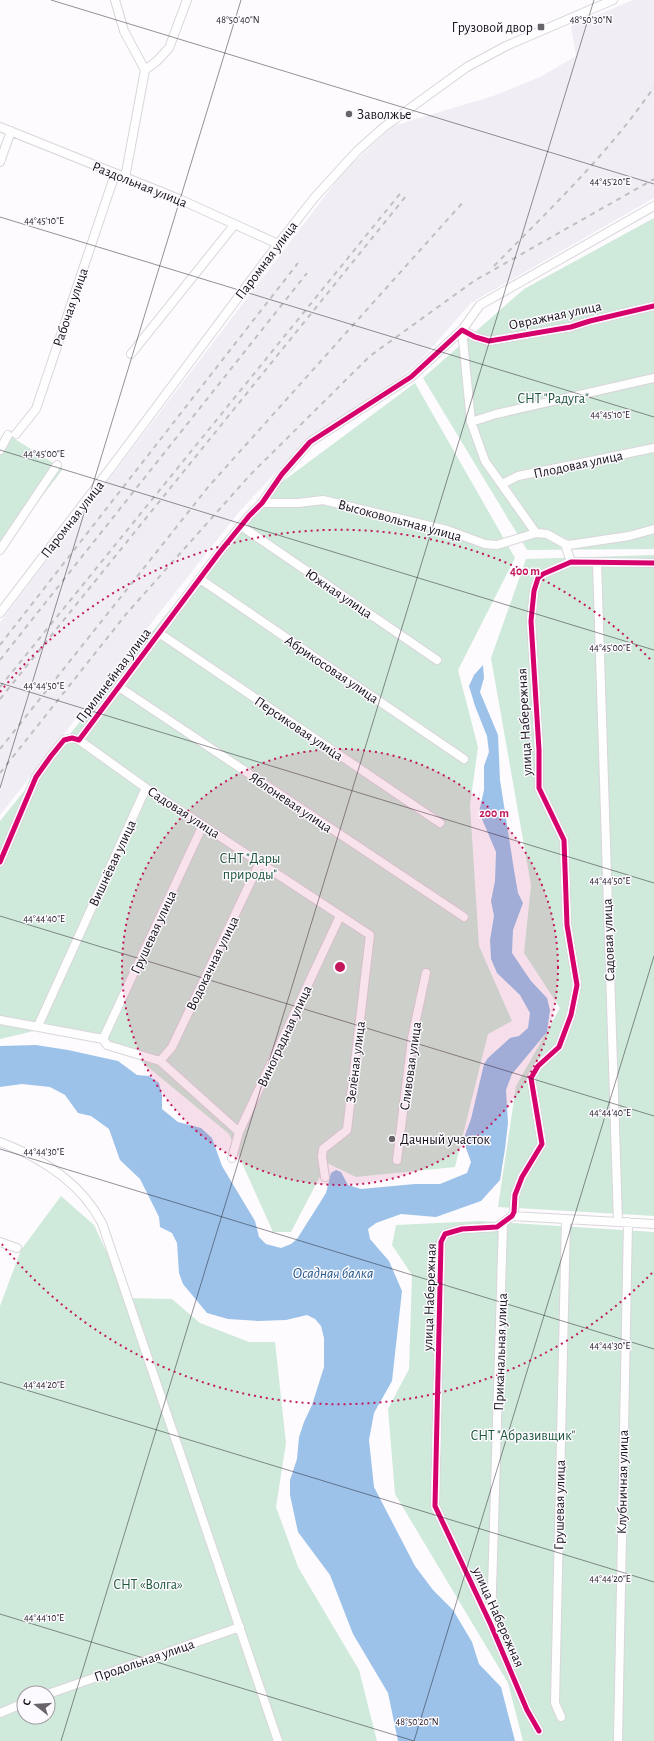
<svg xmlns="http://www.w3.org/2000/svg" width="654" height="1741" font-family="'Alegreya Sans',sans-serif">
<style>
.built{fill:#f1edf4}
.green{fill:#cfe9da;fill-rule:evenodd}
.water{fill:#9cc2e9}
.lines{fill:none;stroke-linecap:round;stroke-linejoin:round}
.minor-casing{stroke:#d9d6db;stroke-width:10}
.minor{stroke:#fffeff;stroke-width:8}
.rail{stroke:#c0bfc0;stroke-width:2;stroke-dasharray:5 5;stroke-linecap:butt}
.cycleway-casing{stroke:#fdfaff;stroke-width:8}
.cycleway{stroke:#d6006c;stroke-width:5}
.ticks{fill:none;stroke:#17121a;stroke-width:1;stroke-opacity:0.45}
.ring{fill:none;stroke:#c2185b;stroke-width:2;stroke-dasharray:2 4}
.poi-dot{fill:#68646a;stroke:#fdfaff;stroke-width:1.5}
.labels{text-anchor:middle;stroke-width:3;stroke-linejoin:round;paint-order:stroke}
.poi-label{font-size:14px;fill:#17121a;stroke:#fdfaff;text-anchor:start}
.street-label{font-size:14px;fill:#17121a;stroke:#fdfaff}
.park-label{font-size:14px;fill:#1d573a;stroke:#fdfaff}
.water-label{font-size:15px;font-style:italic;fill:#1f578b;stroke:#fdfaff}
.ticks-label{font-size:10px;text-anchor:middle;fill:#17121a;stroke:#fdfaff;stroke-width:3;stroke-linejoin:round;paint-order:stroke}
.centre{fill:#c2185b;stroke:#fdfaff;stroke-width:2}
.ring-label{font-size:12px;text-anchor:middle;font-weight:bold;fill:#c2185b;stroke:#fdfaff;stroke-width:3;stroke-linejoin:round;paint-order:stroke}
</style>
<rect width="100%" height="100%" fill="#fdfbfe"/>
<!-- built -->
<path class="built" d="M633,0H654V198L471,303L420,361L401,377L307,439L239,512L0,815V622L344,171L393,126L493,96L540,77L576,56L571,26Z"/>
<!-- green -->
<path class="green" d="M654,218V549L527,550L423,378L524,289Z
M415,383L515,558L458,670L478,747L470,805L479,946L512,1021L488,1034L455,1167L356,1177L327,1163L291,1232H273L229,1134L137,1058L101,1042L38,1030L0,1039V821L259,499Z
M13,438L63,469L0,551V439Z
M654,555V1216L498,1207L516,1086L560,1008L524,953L531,885L491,658L526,559Z
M61,1196L94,1225L116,1272L124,1298L172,1299L200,1323L249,1342H275L286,1443L276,1507L298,1567L359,1670L377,1741H0V1306L21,1250ZM24,1693H48V1717H24Z
M480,1221L654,1232V1741H523L508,1683L395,1494L388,1409L409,1369L412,1275L392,1245L396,1225Z"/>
<!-- water -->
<path class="water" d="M483,665L484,678L480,692L498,735L500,780L514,870L518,893L523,903L513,930L512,953L531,981L547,998L550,1010L547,1032L512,1074L506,1090L508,1123L505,1149L500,1180L481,1201L436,1217L401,1214L376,1223L368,1229L370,1239L389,1261L402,1291L392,1381L374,1413L369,1440L374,1487L415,1566L433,1590L453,1610L472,1642L479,1664L501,1687L515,1741H398L388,1693L353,1634L330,1575L298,1532L290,1495V1480L297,1459L299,1437L304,1422L312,1405L324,1367V1338L321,1326L315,1319L307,1315L286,1320L258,1321L228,1319L207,1313L183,1284L179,1273L177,1243L172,1233L160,1227L159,1217L140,1179L120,1160L109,1129L91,1116L78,1113L65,1095L50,1087L22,1084L0,1087V1046L36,1045L68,1050L118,1061L137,1075L149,1076L159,1083L162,1095V1109L178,1122L201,1128L212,1138L222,1166L255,1221L259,1237L266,1244L281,1248L291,1244L297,1239L326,1193L331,1173L336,1170L341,1172L348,1185L361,1189L415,1184H440L467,1173L471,1162L466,1148L465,1135L471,1119L484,1064L488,1058L510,1038L519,1036L528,1028L530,1013L520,995L497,973L491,959L490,940L494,916L491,901L495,881L496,852L479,812L484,790V766L489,752L487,736L475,706L469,686L474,675Z"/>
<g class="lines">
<defs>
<path id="minor" d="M115,0L124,31L145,70
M0,127L179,199L278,244
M0,162L11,131
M125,178L145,70L157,61L169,48L187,0
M131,354L235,224
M471,422L496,414L654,378
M16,434L36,409L115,174
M0,450L8,435
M502,484L518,476L654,448
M262,503H298L323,500L447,530L485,544L497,545L536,533
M241,526L437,660
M565,544L569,545L629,536L654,529
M0,550L57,465
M571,562L565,544L547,534L536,533L485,461L471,422L462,330L480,305L654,206
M597,562L618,1222
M200,579L464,759
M0,613L113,465L278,244L315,197L357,151L384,127L467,67L506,46L613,0
M159,633L440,823
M119,687L464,917
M79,740L146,788L370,935L347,1130L323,1149L322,1157L325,1177
M0,862L36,777L51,756L64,740L72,738L79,740L219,553L249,516L262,503L282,474L310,442L411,377L462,330L475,337L489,341L571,327L590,321L654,306
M0,1020L103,1039L107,1045L160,1061L239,1132
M38,1026L146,788
M103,1039L203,825
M160,1061L172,1047L260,862
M0,1142C42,1158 81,1183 102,1223L278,1741
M232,1158L239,1132L340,916
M397,1160L412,1038L426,973
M512,1216L654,1224
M0,1242L17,1248
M491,1623L503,1223
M48,1694L240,1627
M0,1713L24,1703
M561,1717L555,1703L566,1219
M539,1731L527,1710L491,1625L435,1506L441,1242L445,1234L462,1229L497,1227L512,1216L514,1212L515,1195L522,1177L542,1144L531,1078L538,1066L559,1047L571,1015L577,985L567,925L564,840L539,788V750L531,621L534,591L538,578L543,574L571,562L654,563
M618,1741L628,1222"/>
</defs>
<!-- minor casing -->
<use href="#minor" class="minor-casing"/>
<!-- minor -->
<use href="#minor" class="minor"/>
<!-- rail -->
<path class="rail" d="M494,266C550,209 609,153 654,87
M0,645L298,263
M0,660L307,273
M0,687L403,190
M0,699L406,196
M0,749L209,486L465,200
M0,773L127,613L250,475L370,356L474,281L654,179"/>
<defs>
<path id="cycleway" d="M0,862L36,777L51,756L64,740L72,738L79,740L219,553L249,516L262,503L282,474L310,442L411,377L462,330L475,337L489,341L571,327L590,321L654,306
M539,1731L527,1710L491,1625L435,1506L441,1242L445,1234L462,1229L497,1227L512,1216L514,1212L515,1195L522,1177L542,1144L531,1078L538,1066L559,1047L571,1015L577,985L567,925L564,840L539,788V750L531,621L534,591L538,578L543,574L571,562L654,563"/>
</defs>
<!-- cycleway casing -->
<use href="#cycleway" class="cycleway-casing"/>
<!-- cycleway -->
<use href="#cycleway" class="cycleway"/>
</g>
<!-- ticks -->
<path class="ticks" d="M51,0L654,184M0,217L654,417M0,450L654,650M0,683L654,883M0,788L241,0M0,916L654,1116M0,1149L654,1349M0,1382L654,1582M0,1614L414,1741M61,1741L594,0M414,1741L654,956"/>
<!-- distance rings -->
<circle cx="340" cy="967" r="218" fill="#c2185b" fill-opacity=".12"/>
<g class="ring">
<circle cx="340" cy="967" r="218"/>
<path d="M652 1273A437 437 0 0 1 0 1242M0 692A437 437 0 0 1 652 661"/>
</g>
<!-- markers -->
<g class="poi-dot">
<rect x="537" y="23" width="8" height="8" rx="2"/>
<circle cx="349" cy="114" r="4"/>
<circle cx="392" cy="1139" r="4"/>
</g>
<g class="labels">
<!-- poi labels -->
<g class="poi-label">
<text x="533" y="32" text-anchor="end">Грузовой двор</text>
<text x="357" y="119">Заволжье</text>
<text x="400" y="1144">Дачный участок</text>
</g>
<!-- street labels -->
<g class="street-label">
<text transform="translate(140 184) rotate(22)" y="5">Раздольная улица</text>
<text transform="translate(266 260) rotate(-53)" y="5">Паромная улица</text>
<text transform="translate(70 307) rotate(-71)" y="5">Рабочая улица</text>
<text transform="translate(555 315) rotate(-12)" y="5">Овражная улица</text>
<text transform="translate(578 464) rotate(-12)" y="5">Плодовая улица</text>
<text transform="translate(72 519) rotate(-52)" y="5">Паромная улица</text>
<text transform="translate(400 520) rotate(15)" y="5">Высоковольтная улица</text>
<text transform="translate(339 593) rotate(34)" y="5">Южная улица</text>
<text transform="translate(332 669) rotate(34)" y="5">Абрикосовая улица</text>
<text transform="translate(113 675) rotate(-53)" y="5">Прилинейная улица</text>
<text transform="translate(524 722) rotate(-93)" y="5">улица Набережная</text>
<text transform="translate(299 728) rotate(34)" y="5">Персиковая улица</text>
<text transform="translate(291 802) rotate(34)" y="5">Яблоневая улица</text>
<text transform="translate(184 812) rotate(33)" y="5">Садовая улица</text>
<text transform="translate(112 863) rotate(-65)" y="5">Вишнёвая улица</text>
<text transform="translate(153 932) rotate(-65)" y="5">Грушевая улица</text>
<text transform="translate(608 940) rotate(-92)" y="5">Садовая улица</text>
<text transform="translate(212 963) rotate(-64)" y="5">Водокачная улица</text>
<text transform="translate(284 1036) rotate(-65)" y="5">Виноградная улица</text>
<text transform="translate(355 1062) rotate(-83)" y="5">Зелёная улица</text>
<text transform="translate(410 1066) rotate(-82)" y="5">Сливовая улица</text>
<text transform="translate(429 1297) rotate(-88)" y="5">улица Набережная</text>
<text transform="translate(500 1352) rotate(-88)" y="5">Приканальная улица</text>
<text transform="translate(622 1482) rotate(-89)" y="5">Клубничная улица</text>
<text transform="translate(559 1505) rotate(-89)" y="5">Грушевая улица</text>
<text transform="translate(499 1617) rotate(66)" y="5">улица Набережная</text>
<text transform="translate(144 1660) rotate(-19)" y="5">Продольная улица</text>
</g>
<!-- park labels -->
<g class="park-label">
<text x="553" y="403">СНТ "Радуга"</text>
<text x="250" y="863">СНТ "Дары<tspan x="250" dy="16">природы"</tspan></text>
<text x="523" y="1440">СНТ "Абразивщик"</text>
<text x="148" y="1589">СНТ «Волга»</text>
</g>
<!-- water labels -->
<g class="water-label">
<text x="333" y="1278">Осадная балка</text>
</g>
</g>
<g class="ticks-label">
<text x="238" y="23">48°50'40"N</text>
<text x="591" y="23">48°50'30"N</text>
<text x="610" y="185">44°45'20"E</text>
<text x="44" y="224">44°45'10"E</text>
<text x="610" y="418">44°45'10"E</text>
<text x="44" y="457">44°45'00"E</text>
<text x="610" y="651">44°45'00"E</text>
<text x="44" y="689">44°44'50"E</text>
<text x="610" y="884">44°44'50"E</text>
<text x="44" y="922">44°44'40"E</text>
<text x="610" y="1116">44°44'40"E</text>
<text x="44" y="1155">44°44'30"E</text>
<text x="610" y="1349">44°44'30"E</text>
<text x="44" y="1388">44°44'20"E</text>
<text x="610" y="1582">44°44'20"E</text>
<text x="44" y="1621">44°44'10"E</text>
<text x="417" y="1725">48°50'20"N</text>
</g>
<circle cx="340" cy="967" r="6" class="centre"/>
<g class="ring-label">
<text x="525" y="575">400 m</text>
<text x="494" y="817">200 m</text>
</g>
<!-- north arrow -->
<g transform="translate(36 1705) rotate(287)"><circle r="19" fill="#fdfaff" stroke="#a19da3"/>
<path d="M0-3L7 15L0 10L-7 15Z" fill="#68646a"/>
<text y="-6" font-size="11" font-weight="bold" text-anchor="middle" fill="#17121a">С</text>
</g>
</svg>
